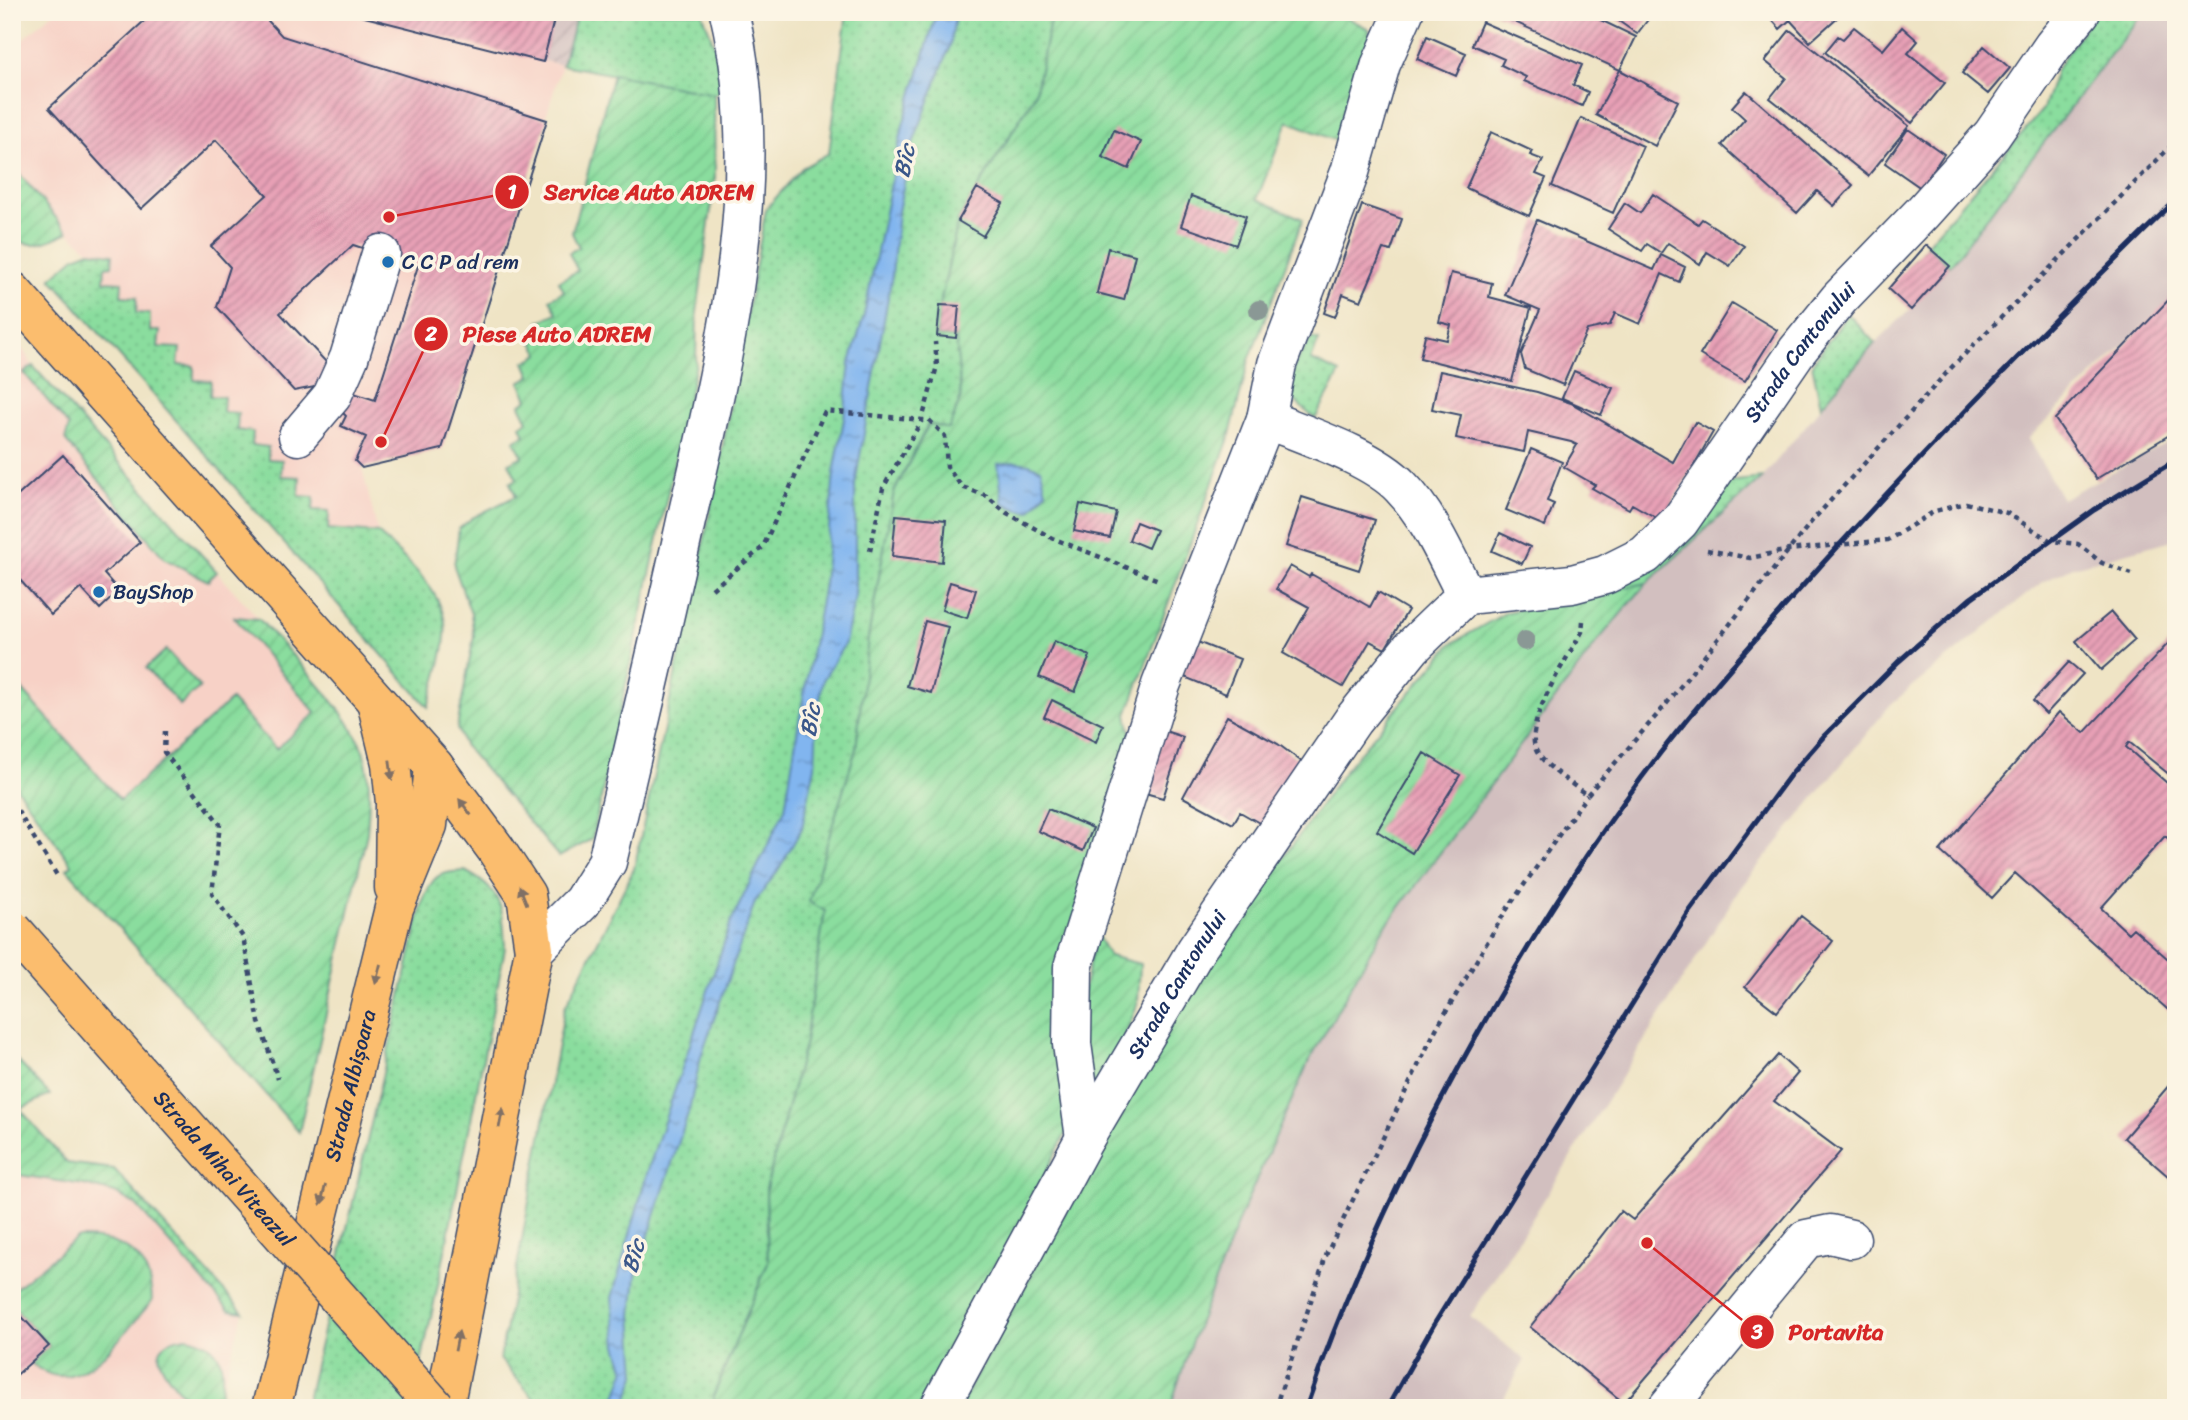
<svg xmlns="http://www.w3.org/2000/svg" width="2188" height="1420" font-family="Sriracha,sans-serif">
<style>
.built{fill:#f7d1c6}
.industrial{fill:url(#industrial-furrows)}
.railway{fill:#d2bfbf}
.grass{fill:url(#grass-dots);stroke:#52867e;stroke-width:2}
.garden{fill:url(#garden-furrows);stroke:#52867e;stroke-width:2}
.water{fill:url(#water-ripples);stroke:#4e72a6;stroke-width:2}
.building{fill:url(#building-hatch)}
.lines{fill:none;stroke-linecap:round;stroke-linejoin:round}
.minor-casing{stroke:#3b4a6d;stroke-width:41}
.major-casing{stroke:#3b4a6d;stroke-width:41}
.path{stroke:#3b4a6d;stroke-width:4.5;stroke-dasharray:5 5;stroke-linecap:butt}
.minor{stroke:#fff;stroke-width:38}
.major{stroke:#fbbd6e;stroke-width:38}
.rail{stroke:#1b2f5e;stroke-width:5}
.major-bridge-casing{stroke:#3b4a6d;stroke-width:41;stroke-linecap:butt}
.major-bridge{stroke:#fbbd6e;stroke-width:38}
.tree{fill:#8a9895}
.oneway{fill:#806f65}
.poi-dot{fill:#1f6fb2;stroke:#fcf5e5;stroke-width:2.5}
.labels{text-anchor:middle;stroke-width:7;stroke-linejoin:round;paint-order:stroke}
.poi-label{font-size:21px;fill:#1b2f5e;stroke:#fcf5e5;text-anchor:start}
.street-label{font-size:21px;fill:#1b2f5e;stroke:#fcf5e5}
.water-label{font-size:23px;font-style:italic;fill:#3a578a;stroke:#fcf5e5}
.leader{fill:none;stroke:#d62828;stroke-width:2.5}
.callout-dot{fill:#d62828;stroke:#fcf5e5;stroke-width:2.5}
.mark-label{font-size:21px;text-anchor:middle;font-weight:bold;fill:#fff}
.callout-label{font-size:23px;text-anchor:middle;font-weight:bold;fill:#d62828;stroke:#fcf5e5;stroke-width:7;stroke-linejoin:round;paint-order:stroke}
</style>
<defs>
<pattern id="industrial-furrows" width="10" height="10" patternUnits="userSpaceOnUse" patternTransform="scale(1.75)"><rect width="10" height="10" fill="#d2bfbf"/><path d="M-1 1l2-2M0 10L10 0M9 11l2-2" fill="none" stroke="#b4a4a7"/></pattern>
<pattern id="grass-dots" width="8" height="8" patternUnits="userSpaceOnUse" patternTransform="scale(1.75)"><rect width="8" height="8" fill="#8add9e"/><path d="M2 2h.1M6 6h.1" fill="none" stroke="#76be8a" stroke-width="1.8" stroke-linecap="round"/></pattern>
<pattern id="garden-furrows" width="10" height="10" patternUnits="userSpaceOnUse" patternTransform="scale(1.75)"><rect width="10" height="10" fill="#8add9e"/><path d="M-1 1l2-2M0 10L10 0M9 11l2-2" fill="none" stroke="#76be8a"/></pattern>
<pattern id="water-ripples" width="26" height="14" patternUnits="userSpaceOnUse" patternTransform="scale(1.75)"><rect width="26" height="14" fill="#81b5ef"/><path d="M2 4q2-2 4 0t4 0M15 11q2-2 4 0t4 0" fill="none" stroke="#6994c5"/></pattern>
<pattern id="building-hatch" width="6" height="6" patternUnits="userSpaceOnUse" patternTransform="scale(1.75)"><rect width="6" height="6" fill="#e8a0b6"/><path d="M-1 1l2-2M0 6l6-6M5 7l2-2" fill="none" stroke="#bb8397"/></pattern>
</defs>
<rect width="100%" height="100%" fill="#fcf5e5"/>
<filter id="ink" filterUnits="userSpaceOnUse"><feTurbulence type="fractalNoise" baseFrequency=".0143" numOctaves="2"/><feDisplacementMap in="SourceGraphic" scale="14" xChannelSelector="R" yChannelSelector="G"/><feConvolveMatrix kernelMatrix="1 2 1 2 8 2 1 2 1" color-interpolation-filters="sRGB"/></filter>
<filter id="wash" filterUnits="userSpaceOnUse"><feTurbulence type="fractalNoise" baseFrequency=".00686" numOctaves="4" result="noise"/><feDisplacementMap in="SourceGraphic" scale="28" xChannelSelector="R" yChannelSelector="G"/><feGaussianBlur stdDeviation="1.57" result="paint"/><feColorMatrix in="noise" values="0 0 0 0 0 0 0 0 0 0 0 0 0 0 0 0 0 1.4 0 .05"/><feComposite in="paint" operator="in"/></filter>
<g filter="url(#wash)">
<rect width="100%" height="100%" fill="#efe4c5"/>
<!-- built -->
<path class="built" d="M54,12H341L562,65L442,449L362,468L378,533L327,529L267,459L237,430L210,396L158,347L136,313L104,281L105,266L113,255L90,251L68,232L12,165V49Z
M20,345L33,366L24,373L70,426L65,440L165,559L208,581L217,572L259,619L235,618L317,713L275,750L253,724L120,800L12,678V350Z
M12,1102L68,1163L114,1169L243,1312L217,1408H12Z"/>
<!-- industrial -->
<path class="industrial" d="M341,12H577L562,65Z"/>
<!-- railway -->
<path class="railway" d="M2143,12H2176V293L2028,439L2062,499L2176,438V539L2073,567L2042,582L1891,704L1741,887L1470,1317L1525,1360L1498,1408H1170L1190,1346L1239,1219L1308,1063L1382,931L1601,637L1647,583L1762,478L1875,343L1911,309L1950,266Z"/>
<!-- grass -->
<path class="grass" d="M578,12H702L715,47L724,91L714,94L562,65Z
M847,12H1052L1035,94L958,221L940,305L937,336L956,338L961,397L949,430L928,424L894,492L868,639L856,749L810,901L825,911L805,1042L766,1189L768,1263L714,1394V1408H542L500,1359L565,1007L634,869L715,489L766,209L802,168L829,153Z
M2095,12H2143L1950,266L1926,245L2043,109L2056,70Z
M90,251L113,254L112,266L105,267L104,281L122,282L121,296L137,297L136,313L150,314V331H160L158,347L180,348L178,365L194,366V380L211,381L210,396L224,397L223,412L238,413L237,430L253,432L252,445L268,447V459L282,460L281,476L300,477L299,496L314,497L313,510L329,511L328,529L378,533C403,558 440,586 445,623C448,644 434,686 428,707L51,278L75,257Z
M1848,314L1875,343L1821,406L1812,364Z
M1311,338L1319,340L1311,360L1340,373L1315,419L1291,398C1287,374 1298,358 1311,338Z
M1762,478L1647,583L1615,590L1654,564L1704,520L1720,483Z
M465,871C503,891 503,908 505,948L441,1271L411,1408H305L423,901C434,874 437,873 465,871Z"/>
<!-- garden -->
<path class="garden" d="M1052,12H1343L1342,15L1369,29L1373,48L1344,144L1288,121L1257,199L1303,219L1249,360L1229,438L1127,715L1132,738L1066,945L1068,1129L1023,1218L919,1408H714V1395L768,1263L766,1189L805,1042L825,911L809,902L856,749L868,639L894,492L929,424L949,429L961,397L956,338L937,336L940,305L958,221L1035,95Z
M613,74L714,94L715,179L697,312L696,364L592,839L559,857L464,745L457,728L474,636L471,614L454,566L459,529L472,518L516,496L510,483L517,479L509,463L523,456L514,441L525,435L521,426L528,421L520,405L528,399L520,382L531,376L525,362L540,354L533,342L545,335L539,322L557,313L550,299L564,291L559,281L578,271L569,253L579,247L572,233Z
M12,165L68,232C50,241 29,252 12,236Z
M33,366L217,572L208,581L165,559L65,440L69,426L24,373Z
M1647,583L1601,637L1382,931L1308,1063L1239,1219L1190,1346L1170,1408H959L1141,1071L1228,936L1346,769L1451,644L1507,612Z
M234,617L259,619C288,652 355,716 365,757C371,782 369,807 367,833L299,1132L67,869L72,865L12,781V678L120,800L231,700L276,749L316,713Z
M166,650L200,687L180,705L146,668Z
M1096,933L1109,956L1140,964L1138,1002L1119,1052L1090,1102L1077,1019Z
M12,1055L50,1095L20,1109L67,1163L114,1169L243,1312L229,1310L135,1204L115,1193L84,1185L12,1174Z
M77,1238C120,1237 151,1253 152,1301C131,1325 95,1377 60,1376C49,1376 39,1369 30,1363L49,1346L12,1306V1291Z
M186,1337C228,1343 226,1374 217,1408H171L184,1396C166,1376 138,1344 186,1337Z"/>
<!-- water -->
<path class="water" d="M937,12H956L950,46L912,146L898,211L892,275L855,484V597L845,643L823,680L817,716L815,766L802,828L779,869L755,902L701,1056L689,1110L636,1275L632,1315L636,1375L624,1408H612L625,1371L617,1345L612,1298L648,1170L731,922L785,809L798,727L824,584L834,473L844,419L850,363L864,315L903,125Z
M1016,462L1029,464L1041,469L1046,492L1030,511L1019,510L1003,503L998,464Z"/>
<g id="blocks">
<!-- building -->
<path class="building" d="M154,12H260L282,36L547,120L442,449L362,468L355,461L366,437L341,426L346,416L339,409L345,390L375,400L418,266L353,245L280,313L326,362L320,386L294,391L217,307L230,267L211,246L267,195L216,140L141,209L49,108Z
M345,12H556L543,62Z
M1493,12H1584L1636,37L1620,70Z
M1606,12H1644L1650,17L1637,34Z
M1765,12H1838L1840,15L1810,42L1790,20L1780,29Z
M1482,22L1582,65L1573,85L1588,92L1582,106L1524,81L1526,77L1501,65L1504,59L1472,45Z
M1854,27L1883,50L1902,27L1918,41L1908,53L1945,83L1912,123L1825,52L1838,36L1843,39Z
M1790,30L1909,126L1868,176L1770,98L1786,78L1765,61Z
M1427,36L1466,53L1456,76L1417,59Z
M1984,46L2010,68L1988,94L1962,73Z
M1620,70L1678,101L1655,146L1596,115Z
M1746,91L1853,185L1834,206L1817,191L1797,213L1722,145L1745,119L1732,107Z
M1581,118L1643,146L1613,213L1552,186Z
M1908,129L1944,154L1921,188L1885,163Z
M1114,130L1141,142L1129,169L1102,157Z
M1491,132L1532,151L1530,155L1543,160L1536,174L1546,178L1529,216L1466,188Z
M977,188L1003,203L983,236L958,221Z
M1653,194L1698,224L1702,219L1744,246L1730,266L1707,252L1700,264L1668,243L1661,253L1647,244L1642,251L1608,229L1625,203L1640,213Z
M1191,196L1246,216L1236,245L1181,226Z
M1362,205L1402,219L1391,251L1383,249L1361,301L1343,294L1335,317L1324,313Z
M1537,220L1654,270L1661,255L1685,267L1679,282L1662,274L1640,324L1615,313L1610,325L1587,330L1563,385L1525,369L1521,354L1540,310L1505,295Z
M1926,245L1950,266L1911,310L1888,289Z
M1108,248L1135,255L1124,300L1097,293Z
M1451,273L1492,283L1489,297L1531,308L1512,381L1420,358L1425,335L1447,340L1451,325L1439,322Z
M2176,292V431L2096,479L2055,419Z
M1732,303L1777,330L1745,381L1700,355Z
M940,305L959,306L956,338L937,336Z
M1440,371L1537,392L1571,403L1673,462L1695,422L1713,432L1662,521L1632,504L1629,509L1592,488L1595,485L1564,467L1577,445L1571,442L1528,432L1524,452L1456,438L1461,415L1432,409Z
M1574,371L1613,388L1601,415L1562,398Z
M1531,449L1562,462L1547,501L1554,504L1545,526L1506,510Z
M63,455L140,542L104,574L119,591L100,609L81,588L51,615L12,571V501Z
M1302,497L1375,520L1359,570L1286,546Z
M1080,504L1116,512L1110,538L1074,531Z
M896,515L946,520L942,562L892,556Z
M1136,522L1156,530L1148,548L1129,540Z
M1500,533L1530,547L1522,564L1492,551Z
M1290,566L1309,577L1311,574L1370,607L1378,592L1408,610L1385,649L1370,641L1343,687L1283,653L1309,607L1276,589Z
M950,582L976,590L967,618L942,610Z
M2111,612L2135,640L2101,670L2076,641Z
M925,621L948,627L931,693L907,686Z
M2176,635V780L2129,742L2126,747L2176,791V845L2165,836L2101,908L2128,933L2133,928L2176,966V1017L2015,873L1992,898L1940,851L2059,712L2084,733Z
M1054,641L1090,656L1075,692L1039,677Z
M1195,641L1240,659L1226,694L1182,676Z
M2069,662L2083,674L2046,714L2033,701Z
M1052,700L1103,725L1096,742L1044,717Z
M1227,716L1278,744L1306,765L1263,825L1240,812L1233,824L1183,797Z
M1165,731L1183,737L1163,798L1145,793Z
M1424,753L1460,775L1412,853L1377,831Z
M1048,809L1093,828L1083,851L1038,831Z
M1801,916L1833,941L1777,1012L1745,987Z
M1778,1055L1798,1073L1774,1101L1841,1151L1624,1403L1530,1327L1621,1211L1633,1220Z
M2176,1077V1183L2124,1138Z
M12,1306L49,1346L12,1379Z"/>
</g>
</g>
<g filter="url(#ink)">
<use href="#blocks" fill-opacity="0" stroke="#3b4a6d" stroke-width="2"/>
<g class="lines">
<defs>
<g id="minor">
<path d="M1404,12L1381,64L1350,172L1277,364L1266,419C1305,435 1373,457 1401,487C1430,517 1447,559 1466,595"/>
<path d="M298,436L332,396L349,358L381,254"/>
<path d="M534,950L582,902L607,862C634,748 661,634 686,521C724,357 769,180 729,12"/>
<path d="M1085,1138L1072,1044L1073,967L1161,685L1266,419"/>
<path id="s1" d="M939,1408L1085,1138L1196,950L1353,720L1412,647L1466,595L1572,584L1605,575L1645,555L1680,521L1797,351L1839,299L1922,213L1992,135L2053,46L2081,12"/>
<path d="M1667,1408L1806,1239L1830,1234L1851,1239"/>
</g>
<g id="major">
<path d="M12,291L434,766L495,848L526,895L534,950L444,1408"/>
<path d="M377,705L391,763L395,803L394,888"/>
<path id="s2" d="M271,1408L394,908L428,825L434,766"/>
</g>
</defs>
<!-- minor casing -->
<use href="#minor" class="minor-casing"/>
<!-- major casing -->
<use href="#major" class="major-casing"/>
<!-- path -->
<path class="path" d="M1707,550L1750,558L1789,550L1888,540L1935,511L1966,503L2007,513L2051,541L2078,544L2102,563L2132,574
M870,551L883,488L922,420H929L945,436L947,467L962,487L987,496L1007,513L1052,538L1161,581
M712,589L763,547L825,411L922,420L937,366L935,342
M1583,621L1582,632C1568,657 1521,725 1537,752C1546,767 1572,784 1587,795L1664,707L1812,521L1951,368L2176,141
M165,731L164,752L220,824L212,894L243,937L259,1022L278,1079
M12,802L58,877
M1275,1408L1327,1253L1436,1029L1505,912L1587,795"/>
<!-- minor -->
<use href="#minor" class="minor"/>
<!-- major -->
<use href="#major" class="major"/>
<!-- rail -->
<path class="rail" d="M1306,1408C1355,1264 1422,1128 1498,998C1547,913 1601,830 1661,752C1712,687 1768,625 1823,563C1936,438 2055,318 2176,200
M1387,1408L1433,1326L1689,912L1791,774L1825,735L1898,662L1971,598L2094,510L2176,460"/>
<defs>
<g id="major-bridge">
<path id="s3" d="M12,929L436,1408"/>
</g>
</defs>
<!-- major-bridge casing -->
<use href="#major-bridge" class="major-bridge-casing"/>
<!-- major-bridge -->
<use href="#major-bridge" class="major-bridge"/>
</g>
<!-- trees -->
<g class="tree">
<circle cx="1259" cy="310" r="10"/>
<circle cx="1525" cy="641" r="10"/>
</g>
<!-- one-way arrows -->
<defs><path id="oneway-solid" d="M-6-.8H1V-3.2L6.5 0L1 3.2V.8H-6Z" transform="scale(1.75)"/></defs>
<g class="oneway">
<use href="#oneway-solid" transform="translate(391 770) rotate(83)"/>
<use href="#oneway-solid" transform="translate(465 807) rotate(-127)"/>
<use href="#oneway-solid" transform="translate(523 895) rotate(-112)"/>
<use href="#oneway-solid" transform="translate(378 974) rotate(104)"/>
<use href="#oneway-solid" transform="translate(501 1118) rotate(-79)"/>
<use href="#oneway-solid" transform="translate(323 1195) rotate(104)"/>
<use href="#oneway-solid" transform="translate(457 1341) rotate(-79)"/>
</g>
</g>
<!-- markers -->
<g class="poi-dot">
<circle cx="388" cy="262" r="7"/>
<circle cx="99" cy="592" r="7"/>
</g>
<g class="labels">
<!-- poi labels -->
<g class="poi-label">
<text x="402" y="269">C C P ad rem</text>
<text x="113" y="599">BayShop</text>
</g>
<!-- street labels -->
<g class="street-label">
<text dy="7" stroke="none"><textPath href="#s1" startOffset="1414">Strada Cantonului</textPath></text>
<text dy="7" stroke="none"><textPath href="#s1" startOffset="486">Strada Cantonului</textPath></text>
<text dy="7" stroke="none"><textPath href="#s2" startOffset="332">Strada Albișoara</textPath></text>
<text dy="7" stroke="none"><textPath href="#s3" startOffset="320">Strada Mihai Viteazul</textPath></text>
</g>
<!-- water labels -->
<g class="water-label">
<text transform="translate(904 161) rotate(-78)" y="8">Bîc</text>
<text transform="translate(810 720) rotate(-81)" y="8">Bîc</text>
<text transform="translate(633 1256) rotate(-74)" y="8">Bîc</text>
</g>
</g>
<!-- callouts -->
<path class="leader" d="M389 217L512 192M381 442L431 334M1647 1243L1757 1332"/>
<g class="callout-dot">
<circle cx="389" cy="217" r="7"/>
<circle cx="381" cy="442" r="7"/>
<circle cx="1647" cy="1243" r="7"/>
<circle cx="512" cy="192" r="18"/>
<circle cx="431" cy="334" r="18"/>
<circle cx="1757" cy="1332" r="18"/>
</g>
<g class="mark-label">
<text x="512" y="199">1</text>
<text x="431" y="341">2</text>
<text x="1757" y="1339">3</text>
</g>
<g class="callout-label">
<text x="649" y="200">Service Auto ADREM</text>
<text x="557" y="342">Piese Auto ADREM</text>
<text x="1836" y="1340">Portavita</text>
</g>
<!-- margin -->
<rect width="2188" height="1420" fill="none" stroke="#fcf5e5" stroke-width="42"/>
</svg>
